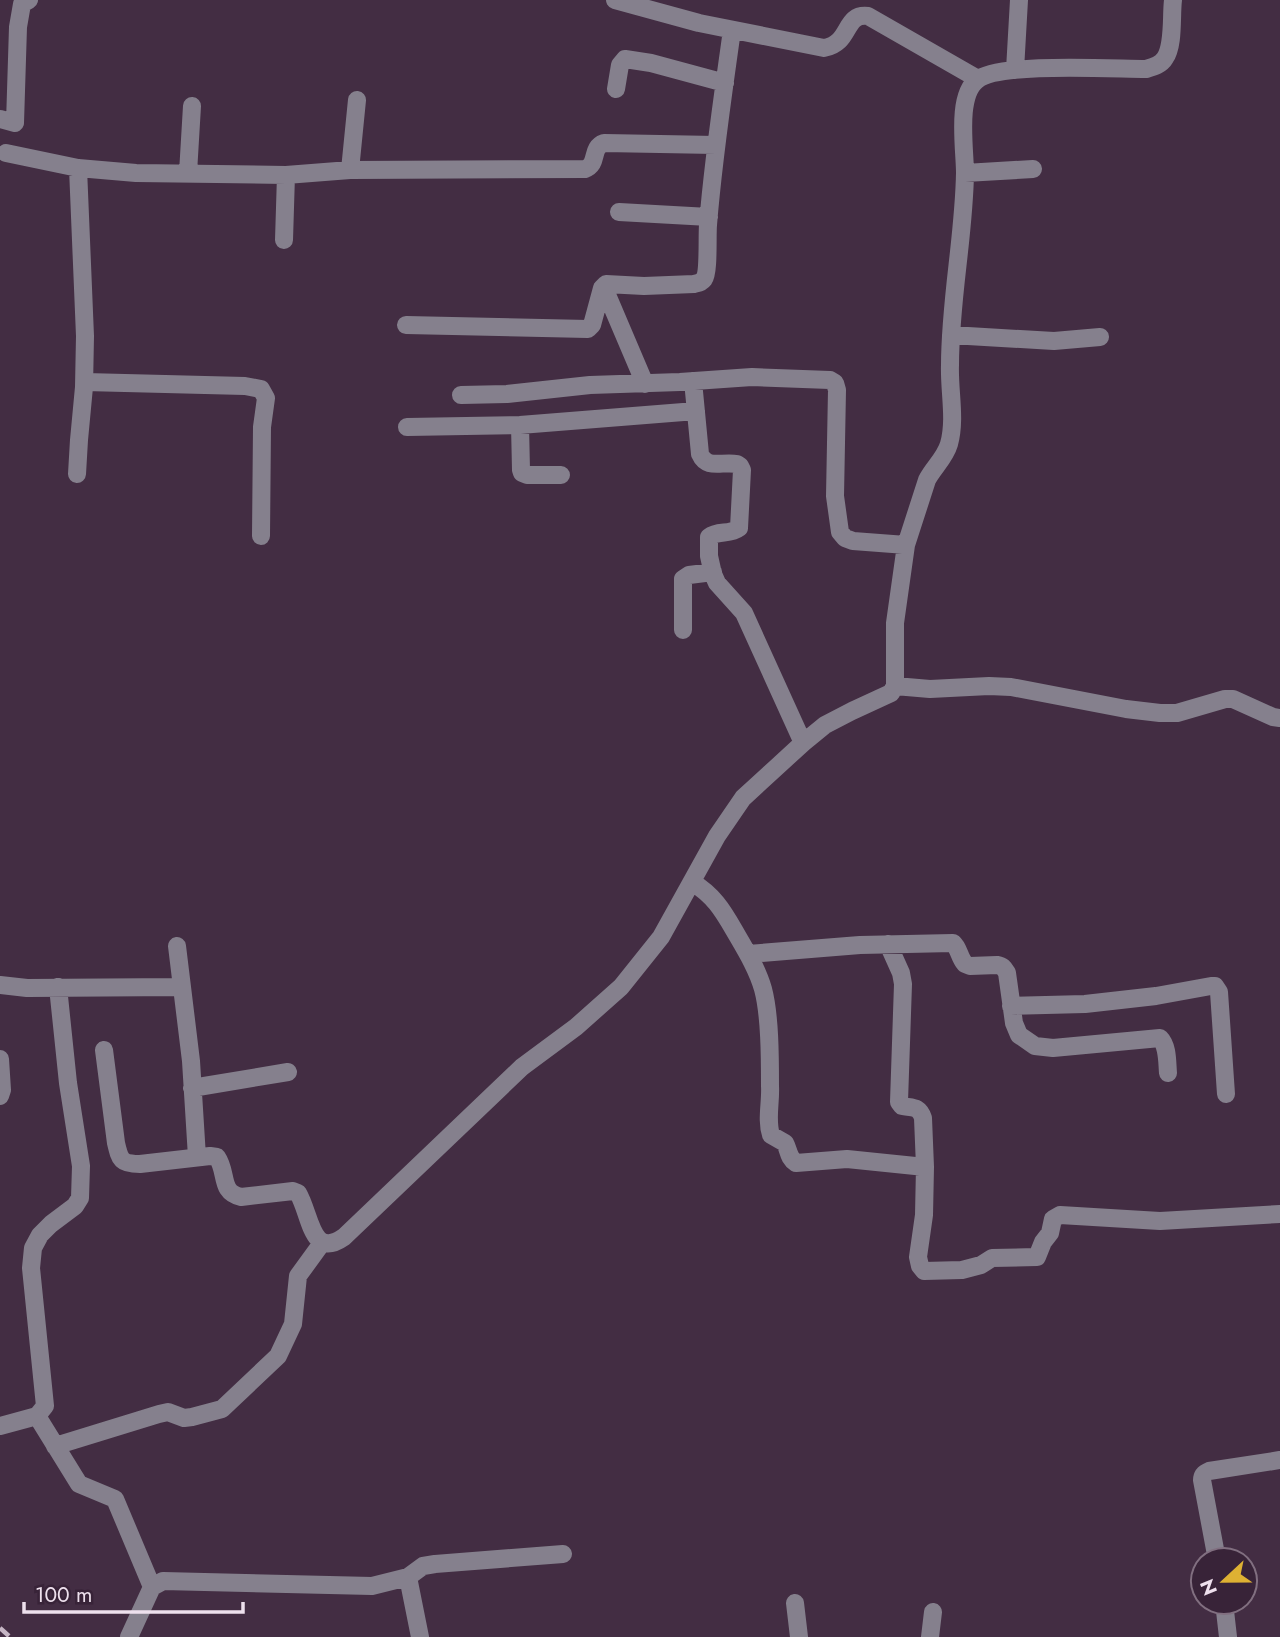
<svg xmlns="http://www.w3.org/2000/svg" width="1280" height="1637" font-family="Jost,sans-serif">
<style>
.lines{fill:none;stroke-linecap:round;stroke-linejoin:round}
.minor{stroke:#85808d;stroke-width:18}
.rail{stroke:#c6b6c5;stroke-width:4.5;stroke-dasharray:12 12;stroke-linecap:butt}
</style>
<rect width="100%" height="100%" fill="#432d43"/>
<g class="lines">
<!-- minor -->
<path class="minor" d="M615,0L699,23L824,48C852,43 843,13 868,16L978,79
M1015,70L1019,0
M616,89L620,65L625,59L651,63L725,83
M0,119L15,123L18,27L22,4L29,0
M6,153L78,168L136,173L286,175L350,170L585,169C599,164 590,148 604,143L716,145
M350,170L357,100
M188,173L192,106
M965,173L1033,169
M619,212L709,217
M284,240L286,175
M602,288L608,297L645,384
M406,325L588,329L592,325L602,288L606,284L644,286L694,284C698,283 701,283 704,279C709,272 707,236 708,225C713,160 723,95 732,30
M951,335L1054,341L1100,337
M693,381L700,454C707,470 722,461 737,464L740,466L742,470L739,528C730,535 718,530 709,537V556L713,574L717,583L744,613L803,743
M85,382L245,386L261,389L266,398L262,427L261,536
M461,395L507,394L590,385L680,382L752,377L830,380L835,383L837,390L835,496L840,532L845,538L853,541L906,545L927,480C933,468 945,458 949,444C956,419 949,391 950,365C950,300 964,237 965,173C965,149 956,96 977,80C999,62 1113,69 1146,69C1153,67 1161,65 1165,58C1174,45 1171,16 1173,0
M520,425L521,470L522,473L527,475H561
M407,427L520,425L696,411
M77,474L79,440L84,387L85,336L78,168
M683,630V579L689,575L713,572
M895,686L930,689L989,686L1011,687L1126,709L1160,713H1177L1225,699H1233L1273,717L1280,718
M692,882C713,895 722,909 734,930C745,949 757,968 763,989C770,1015 770,1058 770,1086C771,1102 766,1120 771,1135L785,1143C789,1150 788,1158 796,1163L847,1159L925,1167
M888,944L901,973L903,984L899,1102L902,1106C913,1108 919,1106 923,1118L925,1167L924,1215L918,1257L920,1266L924,1271L962,1270L981,1265L992,1258L1037,1257L1043,1242L1050,1233L1053,1219L1060,1215L1160,1221L1280,1214
M177,946L191,1061L197,1157
M748,954L860,945L953,943C959,948 959,957 965,964L970,966L997,965C1003,966 1004,968 1007,973L1014,1023L1019,1035L1035,1046L1053,1048L1160,1038C1168,1046 1167,1062 1168,1073
M0,985L27,988L182,987
M1011,1006L1085,1004L1156,996L1211,986H1215L1219,992L1226,1094
M104,1050L116,1143C120,1160 121,1164 140,1164L210,1156L217,1157C228,1173 219,1192 241,1197L293,1191L298,1193C311,1215 311,1260 344,1237L522,1067L576,1027L621,987L661,937L717,836L743,798L803,743L825,725L852,711L891,693L895,686V623L906,545
M0,1059L2,1090L0,1096
M192,1088L288,1072
M37,1416L79,1484L115,1499L152,1587
M0,1426L37,1416L45,1406L31,1268L33,1248L40,1235L51,1224L75,1206L80,1198L81,1166L68,1083L58,987
M55,1446L159,1414L168,1412L184,1418L192,1417L222,1409L278,1356L293,1324L298,1276L322,1243
M1217,1560L1202,1480C1202,1475 1204,1473 1209,1471L1280,1460
M408,1577L420,1637
M1224,1602L1228,1637
M795,1603L799,1637
M129,1637L152,1587L163,1581L372,1586L408,1577L423,1566L435,1564L563,1554
M930,1637L933,1612"/>
<!-- rail -->
<path class="rail" d="M0,1628L10,1637"/>
</g>
<!-- north arrow -->
<g transform="translate(1224 1581) rotate(248)"><circle r="33" fill="#382338" stroke="#816f80" stroke-width="2"/>
<path d="M0-5L12 26L0 18L-12 26Z" fill="#deb133"/>
<text y="-10" font-size="19" font-weight="bold" text-anchor="middle" fill="#eee0ed">N</text>
</g>
<!-- scale -->
<path d="M24 1602v10h219v-10" fill="none" stroke="#eee0ed" stroke-width="3.5"/>
<text x="35" y="1602" font-size="21" fill="#eee0ed" stroke="#382338" stroke-width="5" paint-order="stroke">100 m</text>
</svg>
